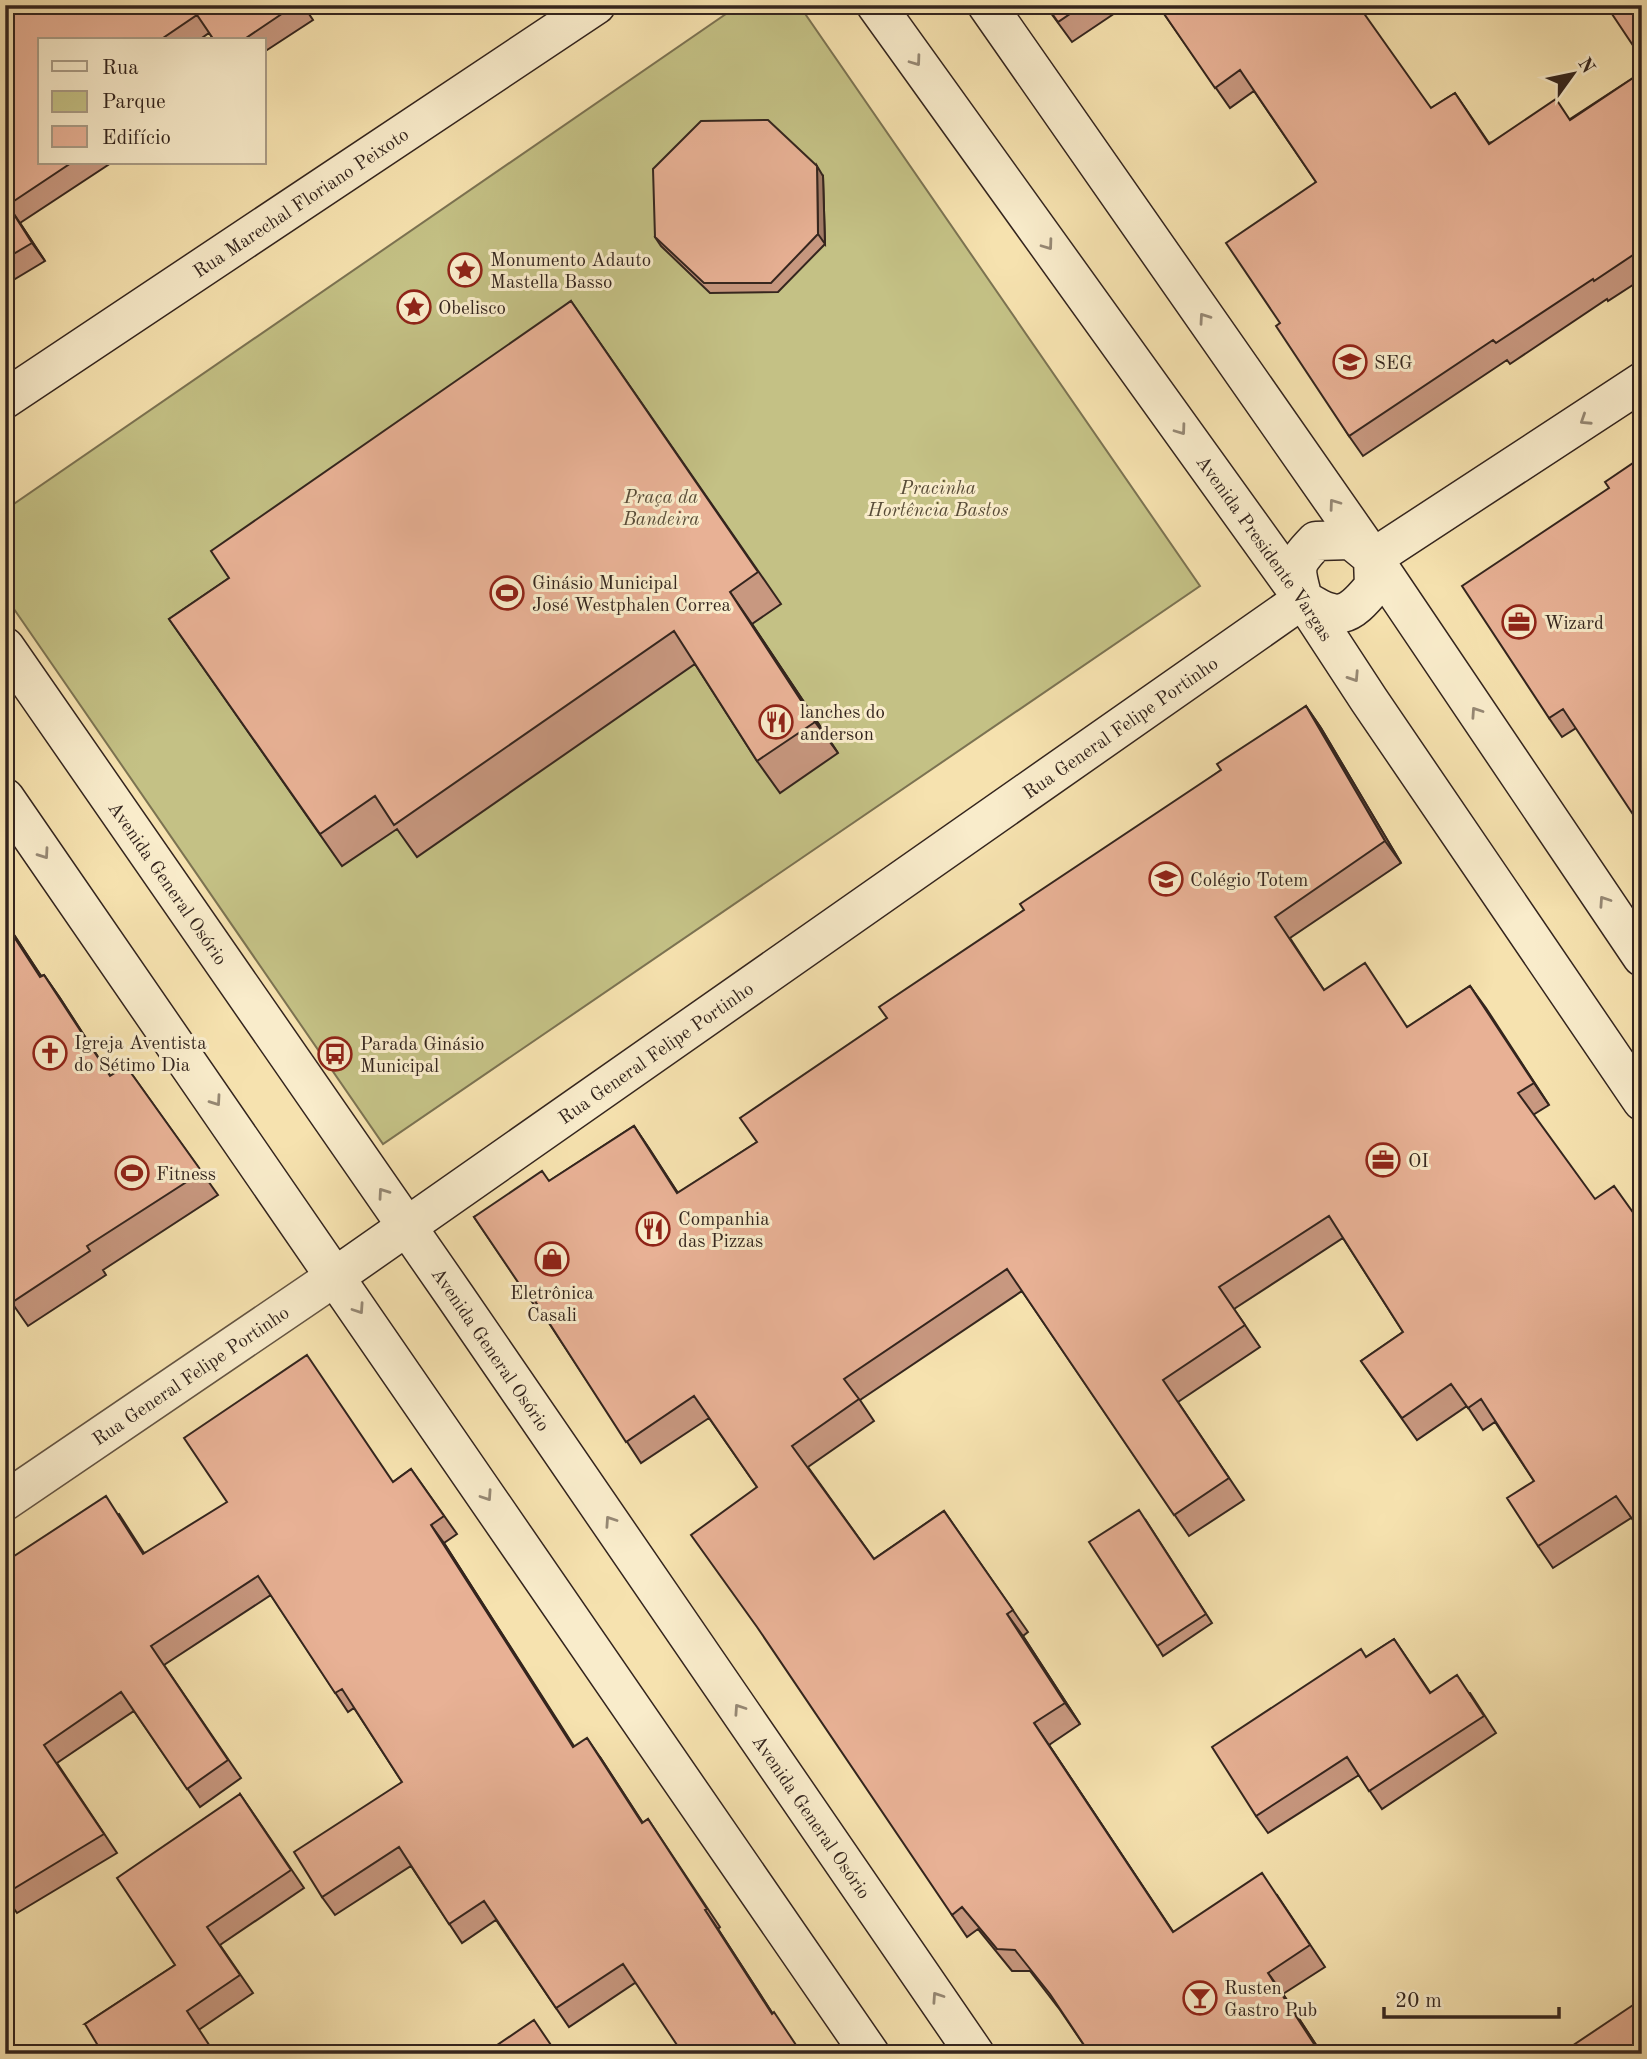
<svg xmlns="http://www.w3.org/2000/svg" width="1647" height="2059" font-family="'Old Standard TT',serif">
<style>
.park{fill:#c4c185;stroke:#7c7352;stroke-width:2}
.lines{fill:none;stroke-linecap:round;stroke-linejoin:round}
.street-casing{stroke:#645442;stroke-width:41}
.secondary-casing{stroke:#34251e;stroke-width:41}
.street{stroke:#f9eccb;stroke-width:38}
.secondary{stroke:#f9eccb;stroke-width:38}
.wall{fill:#c89880;stroke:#34251e;stroke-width:2}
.shaded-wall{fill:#a27c68;stroke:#34251e;stroke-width:2}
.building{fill:#e8b195;stroke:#34251e;stroke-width:2}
.oneway{stroke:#968874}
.labels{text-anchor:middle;stroke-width:6;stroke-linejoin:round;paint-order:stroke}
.street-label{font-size:19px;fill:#34251e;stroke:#f9eccb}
.poi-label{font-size:19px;fill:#34251e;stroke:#f9eccb;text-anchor:start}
.park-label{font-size:19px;font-style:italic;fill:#584c38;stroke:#f9eccb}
</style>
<rect width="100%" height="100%" fill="#f6e2af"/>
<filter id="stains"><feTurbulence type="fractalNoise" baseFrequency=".00286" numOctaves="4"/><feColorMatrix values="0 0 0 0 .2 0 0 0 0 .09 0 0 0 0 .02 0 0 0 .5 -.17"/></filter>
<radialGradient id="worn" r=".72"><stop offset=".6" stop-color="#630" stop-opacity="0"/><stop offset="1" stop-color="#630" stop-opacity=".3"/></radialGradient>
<!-- park -->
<path class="park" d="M739,5H799L1200,586L383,1144L5,596V510Z"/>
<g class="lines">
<defs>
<g id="street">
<path id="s1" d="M5,1501L336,1276"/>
</g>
<g id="secondary">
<path id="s2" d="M876,5L1303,599L1369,700L1642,1101"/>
<path d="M987,5L1373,558L1642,957"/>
<path id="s3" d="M5,399L596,5"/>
<path d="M1351,540L1373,558L1374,586C1348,618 1338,622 1303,599C1295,567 1292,566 1316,541Z"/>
<path d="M1373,558L1642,382"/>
<path id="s4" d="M5,647L455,1296L975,2054"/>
<path d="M5,798L870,2054"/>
<path id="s5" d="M336,1276L1303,599"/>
</g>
</defs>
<!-- street casing -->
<use href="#street" class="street-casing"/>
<!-- secondary casing -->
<use href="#secondary" class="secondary-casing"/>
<!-- street -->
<use href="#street" class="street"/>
<!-- secondary -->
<use href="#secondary" class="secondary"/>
</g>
<!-- wall -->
<path class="wall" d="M5,5H303L313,20L264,52V40H214L209,33L199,40H40V163H111L20,223L45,261L5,285Z
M1045,5H1127L1072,42Z
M1158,5L1431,108L1455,93L1489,143L1570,119L1642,72V279L1608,301L1607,299L1510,364L1507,360L1363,456L1349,436L1280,323L1316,182L1254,91L1230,108Z
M823,176L825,244L778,292L710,293L661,246L655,237Z
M571,301L781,604L752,624L838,753L780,793L757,761L695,664L417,857L397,829L342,866L169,619L229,578Z
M1642,457L1576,728L1562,737L1549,718L1609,488Z
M1306,706L1321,728L1401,863L1290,938L1324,990L1408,1027L1470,986L1549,1105L1533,1115L1631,1518L1553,1568L1538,1546L1534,1481L1495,1422L1483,1430L1467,1406L1417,1440L1361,1361L1403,1332L1343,1238L1234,1309L1260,1347L1178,1402L1244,1500L1189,1536L1022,1291L860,1400L874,1421L808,1467L874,1559L944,1511L1028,1632L1023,1636L1080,1724L1049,1745L1173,1932L1277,1895L1325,1967L1283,1994L1322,2054H1090L1060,2010L1030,1971H1012L978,1929L967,1937L952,1915L757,1487L709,1418L641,1463L547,1320L545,1321L474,1217L549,1181L634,1126L678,1193L757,1142L887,1018L1024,910L1221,770Z
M5,921L41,976L44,975L60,998L110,1076L126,1066L218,1195L103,1270L106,1275L28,1326L5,1293Z
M411,1469L457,1534L444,1543L574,1746L600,1757L643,1823L648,1819L720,1927L718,1929L773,2014L802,2054L635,1983L569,2027L496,1920L462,1943L411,1866L335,1915L322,1897L402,1782L354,1708L348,1712L271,1595L164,1665L241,1778L200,1807L134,1711L57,1763L117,1853L17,1913L5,1896V1562L119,1514L144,1553L393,1482Z
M1145,1519L1212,1623L1163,1656L1157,1646Z
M1394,1639L1430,1692L1470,1693L1496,1733L1382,1809L1359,1775L1268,1833L1256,1816L1366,1657Z
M240,1794L304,1888L220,1945L253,1993L200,2029L85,2024L175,1965Z"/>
<!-- shaded-wall -->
<path class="shaded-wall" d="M817,166L823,176L825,244L818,234Z
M8,205L20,223L45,261L32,243Z
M730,592L752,624L838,753L815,722Z
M1306,706L1321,728L1401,863L1385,841Z
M5,921L57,1000L40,977L5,923Z
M44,975L60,998L126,1100L110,1076Z
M1470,986L1486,1008L1549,1105L1534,1083Z
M634,1126L649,1148L692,1215L677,1193Z
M431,1525L444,1543L586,1766L573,1747Z
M1007,1614L1023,1636L1080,1724L1065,1703Z
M1034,1723L1049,1745L1188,1954L1173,1932Z
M587,1738L600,1757L655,1842L642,1823Z
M705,1910L718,1929L785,2033L772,2014Z
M1268,1973L1283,1994L1322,2054L1316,2047Z"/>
<!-- building -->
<path class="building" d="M5,5H295L243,40H214L197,15L160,40H40V163H71L8,205L32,243L5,259Z
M1046,5H1083L1058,22Z
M1158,5H1358L1431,108L1455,93L1489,144L1556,99L1570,120L1642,72V249L1594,281L1593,279L1496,343L1493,340L1349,436L1276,326L1280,323L1226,243L1316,182L1240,70L1215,88Z
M1606,5H1642V59Z
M768,120L817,166L818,234L771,283H704L655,237L653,169L701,121Z
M571,301L758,572L730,592L815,722L757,761L674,631L394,825L375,796L320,834L169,619L229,578L211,551Z
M1642,457V828L1563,709L1549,718L1462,586L1609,488L1605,482Z
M1306,706L1385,841L1275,917L1324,990L1365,963L1407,1027L1470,986L1534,1083L1518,1093L1595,1199L1614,1186L1642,1225V1533L1616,1496L1538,1546L1507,1498L1534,1481L1481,1399L1468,1408L1451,1384L1402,1418L1361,1361L1403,1332L1329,1216L1219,1287L1245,1325L1163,1380L1229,1478L1174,1515L1007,1269L844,1379L859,1399L792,1446L874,1559L944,1511L1013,1610L1007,1614L1065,1703L1034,1723L1173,1932L1262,1873L1310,1945L1268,1973L1316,2047L1305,2054H1090L1050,1994L1015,1950L997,1949L962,1907L952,1915L757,1627L691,1535L757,1487L694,1396L626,1442L533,1298L530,1300L474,1217L542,1171L549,1181L634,1126L677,1193L757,1142L740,1118L887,1018L879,1007L1024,910L1020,904L1221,770L1217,764Z
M5,923L40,977L44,975L110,1076L126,1066L202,1172L87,1246L90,1251L11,1303L5,1293Z
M307,1355L393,1482L411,1469L444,1516L431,1525L573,1747L587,1738L642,1823L648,1819L707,1909L705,1910L772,2014L774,2012L802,2054H683L623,1964L556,2008L484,1901L449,1924L399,1847L322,1897L294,1852L402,1782L342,1689L335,1693L258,1576L151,1646L228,1760L187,1789L121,1692L44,1745L104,1834L5,1894V1562L106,1496L143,1554L227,1502L184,1438Z
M1139,1510L1206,1614L1157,1646L1089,1542Z
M1394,1639L1430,1693L1457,1675L1484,1716L1369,1791L1347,1757L1256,1816L1212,1747L1361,1649L1366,1657Z
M240,1794L291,1870L207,1927L240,1975L187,2011L215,2054H103L85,2024L175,1965L117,1878Z
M1642,1999V2054H1560Z
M534,2020L557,2054H484Z"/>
<!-- one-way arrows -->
<defs><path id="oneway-chevron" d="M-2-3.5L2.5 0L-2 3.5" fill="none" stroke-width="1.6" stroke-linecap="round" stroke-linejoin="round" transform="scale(1.75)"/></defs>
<g class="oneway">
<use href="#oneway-chevron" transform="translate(916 61) rotate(54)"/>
<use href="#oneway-chevron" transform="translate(1048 245) rotate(54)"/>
<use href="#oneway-chevron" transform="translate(1204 318) rotate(-125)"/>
<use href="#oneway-chevron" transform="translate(1585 420) rotate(147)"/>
<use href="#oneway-chevron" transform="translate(1181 430) rotate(54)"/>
<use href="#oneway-chevron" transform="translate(1334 504) rotate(-126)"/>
<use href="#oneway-chevron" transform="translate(1354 677) rotate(57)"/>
<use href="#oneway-chevron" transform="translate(1476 712) rotate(-124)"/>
<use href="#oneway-chevron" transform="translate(44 854) rotate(55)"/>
<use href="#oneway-chevron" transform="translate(1604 901) rotate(-124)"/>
<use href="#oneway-chevron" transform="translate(216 1101) rotate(55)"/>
<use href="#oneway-chevron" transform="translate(383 1193) rotate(-125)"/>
<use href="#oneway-chevron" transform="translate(359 1309) rotate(56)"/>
<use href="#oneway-chevron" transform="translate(487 1496) rotate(56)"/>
<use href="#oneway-chevron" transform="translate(610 1521) rotate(-124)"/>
<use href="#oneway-chevron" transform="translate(739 1709) rotate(-124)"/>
<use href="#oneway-chevron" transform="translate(937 1997) rotate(-124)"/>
</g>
<!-- icons -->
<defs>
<symbol id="sight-ring" viewBox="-11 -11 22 22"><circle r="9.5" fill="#f9eccb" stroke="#8f2418" stroke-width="1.5"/><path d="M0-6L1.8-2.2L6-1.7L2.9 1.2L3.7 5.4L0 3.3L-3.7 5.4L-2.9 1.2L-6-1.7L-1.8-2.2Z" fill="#8f2418"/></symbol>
<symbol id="university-ring" viewBox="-11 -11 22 22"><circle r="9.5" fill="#f9eccb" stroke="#8f2418" stroke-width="1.5"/><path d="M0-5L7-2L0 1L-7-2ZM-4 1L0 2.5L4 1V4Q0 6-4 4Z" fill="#8f2418"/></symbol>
<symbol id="stadium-ring" viewBox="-11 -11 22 22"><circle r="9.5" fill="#f9eccb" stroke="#8f2418" stroke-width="1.5"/><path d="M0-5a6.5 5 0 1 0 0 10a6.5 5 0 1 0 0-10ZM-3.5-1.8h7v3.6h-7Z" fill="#8f2418"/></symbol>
<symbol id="office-ring" viewBox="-11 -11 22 22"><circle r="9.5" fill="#f9eccb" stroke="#8f2418" stroke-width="1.5"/><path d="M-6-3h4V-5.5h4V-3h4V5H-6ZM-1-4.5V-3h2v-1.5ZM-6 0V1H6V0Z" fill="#8f2418"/></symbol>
<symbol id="restaurant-ring" viewBox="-11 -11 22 22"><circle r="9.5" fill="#f9eccb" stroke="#8f2418" stroke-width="1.5"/><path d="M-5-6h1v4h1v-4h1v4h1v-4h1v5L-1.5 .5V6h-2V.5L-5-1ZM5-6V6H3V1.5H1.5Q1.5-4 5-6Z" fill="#8f2418"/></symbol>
<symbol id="school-ring" viewBox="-11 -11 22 22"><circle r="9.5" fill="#f9eccb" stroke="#8f2418" stroke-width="1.5"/><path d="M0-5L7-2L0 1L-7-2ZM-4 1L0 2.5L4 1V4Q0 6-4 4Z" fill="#8f2418"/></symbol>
<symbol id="church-ring" viewBox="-11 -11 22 22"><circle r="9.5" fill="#f9eccb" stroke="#8f2418" stroke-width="1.5"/><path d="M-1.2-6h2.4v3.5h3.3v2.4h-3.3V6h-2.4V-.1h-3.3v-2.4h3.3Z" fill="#8f2418"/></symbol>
<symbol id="bus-ring" viewBox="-11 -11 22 22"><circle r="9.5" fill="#f9eccb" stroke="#8f2418" stroke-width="1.5"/><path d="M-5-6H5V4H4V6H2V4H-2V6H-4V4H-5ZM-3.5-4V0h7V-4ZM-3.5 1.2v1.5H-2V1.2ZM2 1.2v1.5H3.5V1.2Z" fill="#8f2418"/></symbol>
<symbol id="shop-ring" viewBox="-11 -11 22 22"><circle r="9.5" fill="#f9eccb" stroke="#8f2418" stroke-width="1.5"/><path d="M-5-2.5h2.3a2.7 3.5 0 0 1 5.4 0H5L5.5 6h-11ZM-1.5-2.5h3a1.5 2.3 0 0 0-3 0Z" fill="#8f2418"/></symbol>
<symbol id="bar-ring" viewBox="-11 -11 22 22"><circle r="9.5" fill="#f9eccb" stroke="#8f2418" stroke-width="1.5"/><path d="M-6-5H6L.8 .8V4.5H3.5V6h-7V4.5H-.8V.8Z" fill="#8f2418"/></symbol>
</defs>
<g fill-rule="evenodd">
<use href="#sight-ring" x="446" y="251" width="38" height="38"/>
<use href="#sight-ring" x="395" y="288" width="38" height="38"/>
<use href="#university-ring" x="1331" y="343" width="38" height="38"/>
<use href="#stadium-ring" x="488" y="574" width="38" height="38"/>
<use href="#office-ring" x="1500" y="603" width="38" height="38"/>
<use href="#restaurant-ring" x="757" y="703" width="38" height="38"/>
<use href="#school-ring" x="1147" y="860" width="38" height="38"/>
<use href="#church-ring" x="31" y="1034" width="38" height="38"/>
<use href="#bus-ring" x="316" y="1035" width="38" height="38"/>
<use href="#office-ring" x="1364" y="1141" width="38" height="38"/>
<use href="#stadium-ring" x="113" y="1154" width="38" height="38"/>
<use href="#restaurant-ring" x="634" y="1210" width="38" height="38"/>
<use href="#shop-ring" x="533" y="1240" width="38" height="38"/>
<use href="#bar-ring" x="1181" y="1979" width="38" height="38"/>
</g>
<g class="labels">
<!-- street labels -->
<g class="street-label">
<text dy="7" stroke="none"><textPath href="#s3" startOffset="355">Rua Marechal Floriano Peixoto</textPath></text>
<text dy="7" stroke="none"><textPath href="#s2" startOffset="668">Avenida Presidente Vargas</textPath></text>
<text dy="7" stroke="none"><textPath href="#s5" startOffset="957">Rua General Felipe Portinho</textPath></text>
<text dy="7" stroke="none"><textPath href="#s4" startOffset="287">Avenida General Osório</textPath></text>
<text dy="7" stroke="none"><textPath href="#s5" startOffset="390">Rua General Felipe Portinho</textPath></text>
<text dy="7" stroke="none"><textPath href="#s4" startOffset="854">Avenida General Osório</textPath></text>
<text dy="7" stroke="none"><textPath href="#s1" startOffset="224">Rua General Felipe Portinho</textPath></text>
<text dy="7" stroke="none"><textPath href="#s4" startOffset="1421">Avenida General Osório</textPath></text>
</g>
<!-- poi labels -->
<g class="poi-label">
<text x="490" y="266">Monumento Adauto<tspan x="490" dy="22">Mastella Basso</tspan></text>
<text x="438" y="314">Obelisco</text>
<text x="1374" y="369">SEG</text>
<text x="532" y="589">Ginásio Municipal<tspan x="532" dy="22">José Westphalen Correa</tspan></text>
<text x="1544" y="629">Wizard</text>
<text x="800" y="718">lanches do<tspan x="800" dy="22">anderson</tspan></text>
<text x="1190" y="886">Colégio Totem</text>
<text x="74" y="1049">Igreja Aventista<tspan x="74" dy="22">do Sétimo Dia</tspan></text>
<text x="360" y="1050">Parada Ginásio<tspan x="360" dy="22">Municipal</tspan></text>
<text x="1408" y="1167">OI</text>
<text x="156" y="1180">Fitness</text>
<text x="678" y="1225">Companhia<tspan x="678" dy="22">das Pizzas</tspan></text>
<text x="552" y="1299" text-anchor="middle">Eletrônica<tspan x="552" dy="22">Casali</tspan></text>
<text x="1224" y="1994">Rusten<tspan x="1224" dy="22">Gastro Pub</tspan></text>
</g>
<!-- park labels -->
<g class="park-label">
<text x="938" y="494">Pracinha<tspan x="938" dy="22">Hortência Bastos</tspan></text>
<text x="661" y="503">Praça da<tspan x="661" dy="22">Bandeira</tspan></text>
</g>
</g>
<!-- margin -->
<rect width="1647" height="2059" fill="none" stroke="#f6e2af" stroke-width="28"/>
<rect x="7" y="7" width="1633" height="2045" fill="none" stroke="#34251e" stroke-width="3.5"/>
<rect x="14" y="14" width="1619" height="2031" fill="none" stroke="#34251e" stroke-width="2"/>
<!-- legend -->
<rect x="38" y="38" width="228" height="126" fill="#f9eccb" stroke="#aa9c86" stroke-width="2"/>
<rect x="52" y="61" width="35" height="10" fill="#f9eccb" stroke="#aa9c86" stroke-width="2"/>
<text x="102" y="74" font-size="21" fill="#34251e">Rua</text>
<rect x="52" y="91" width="35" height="21" fill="#c4c185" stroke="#aa9c86" stroke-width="2"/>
<text x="102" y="108" font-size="21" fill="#34251e">Parque</text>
<rect x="52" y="126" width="35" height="21" fill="#e8b195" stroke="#aa9c86" stroke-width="2"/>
<text x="102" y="144" font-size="21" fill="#34251e">Edifício</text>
<!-- north arrow -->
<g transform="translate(1573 74) rotate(57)" stroke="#f9eccb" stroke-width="5" paint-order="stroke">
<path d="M0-5L12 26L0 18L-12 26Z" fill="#34251e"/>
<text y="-10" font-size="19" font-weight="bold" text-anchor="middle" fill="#34251e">N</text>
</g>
<!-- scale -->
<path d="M1384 2007v10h175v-10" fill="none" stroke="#34251e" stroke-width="3.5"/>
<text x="1395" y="2007" font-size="21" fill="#34251e" stroke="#f9eccb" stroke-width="5" paint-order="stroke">20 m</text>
<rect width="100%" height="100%" filter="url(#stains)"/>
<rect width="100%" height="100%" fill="url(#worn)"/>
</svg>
